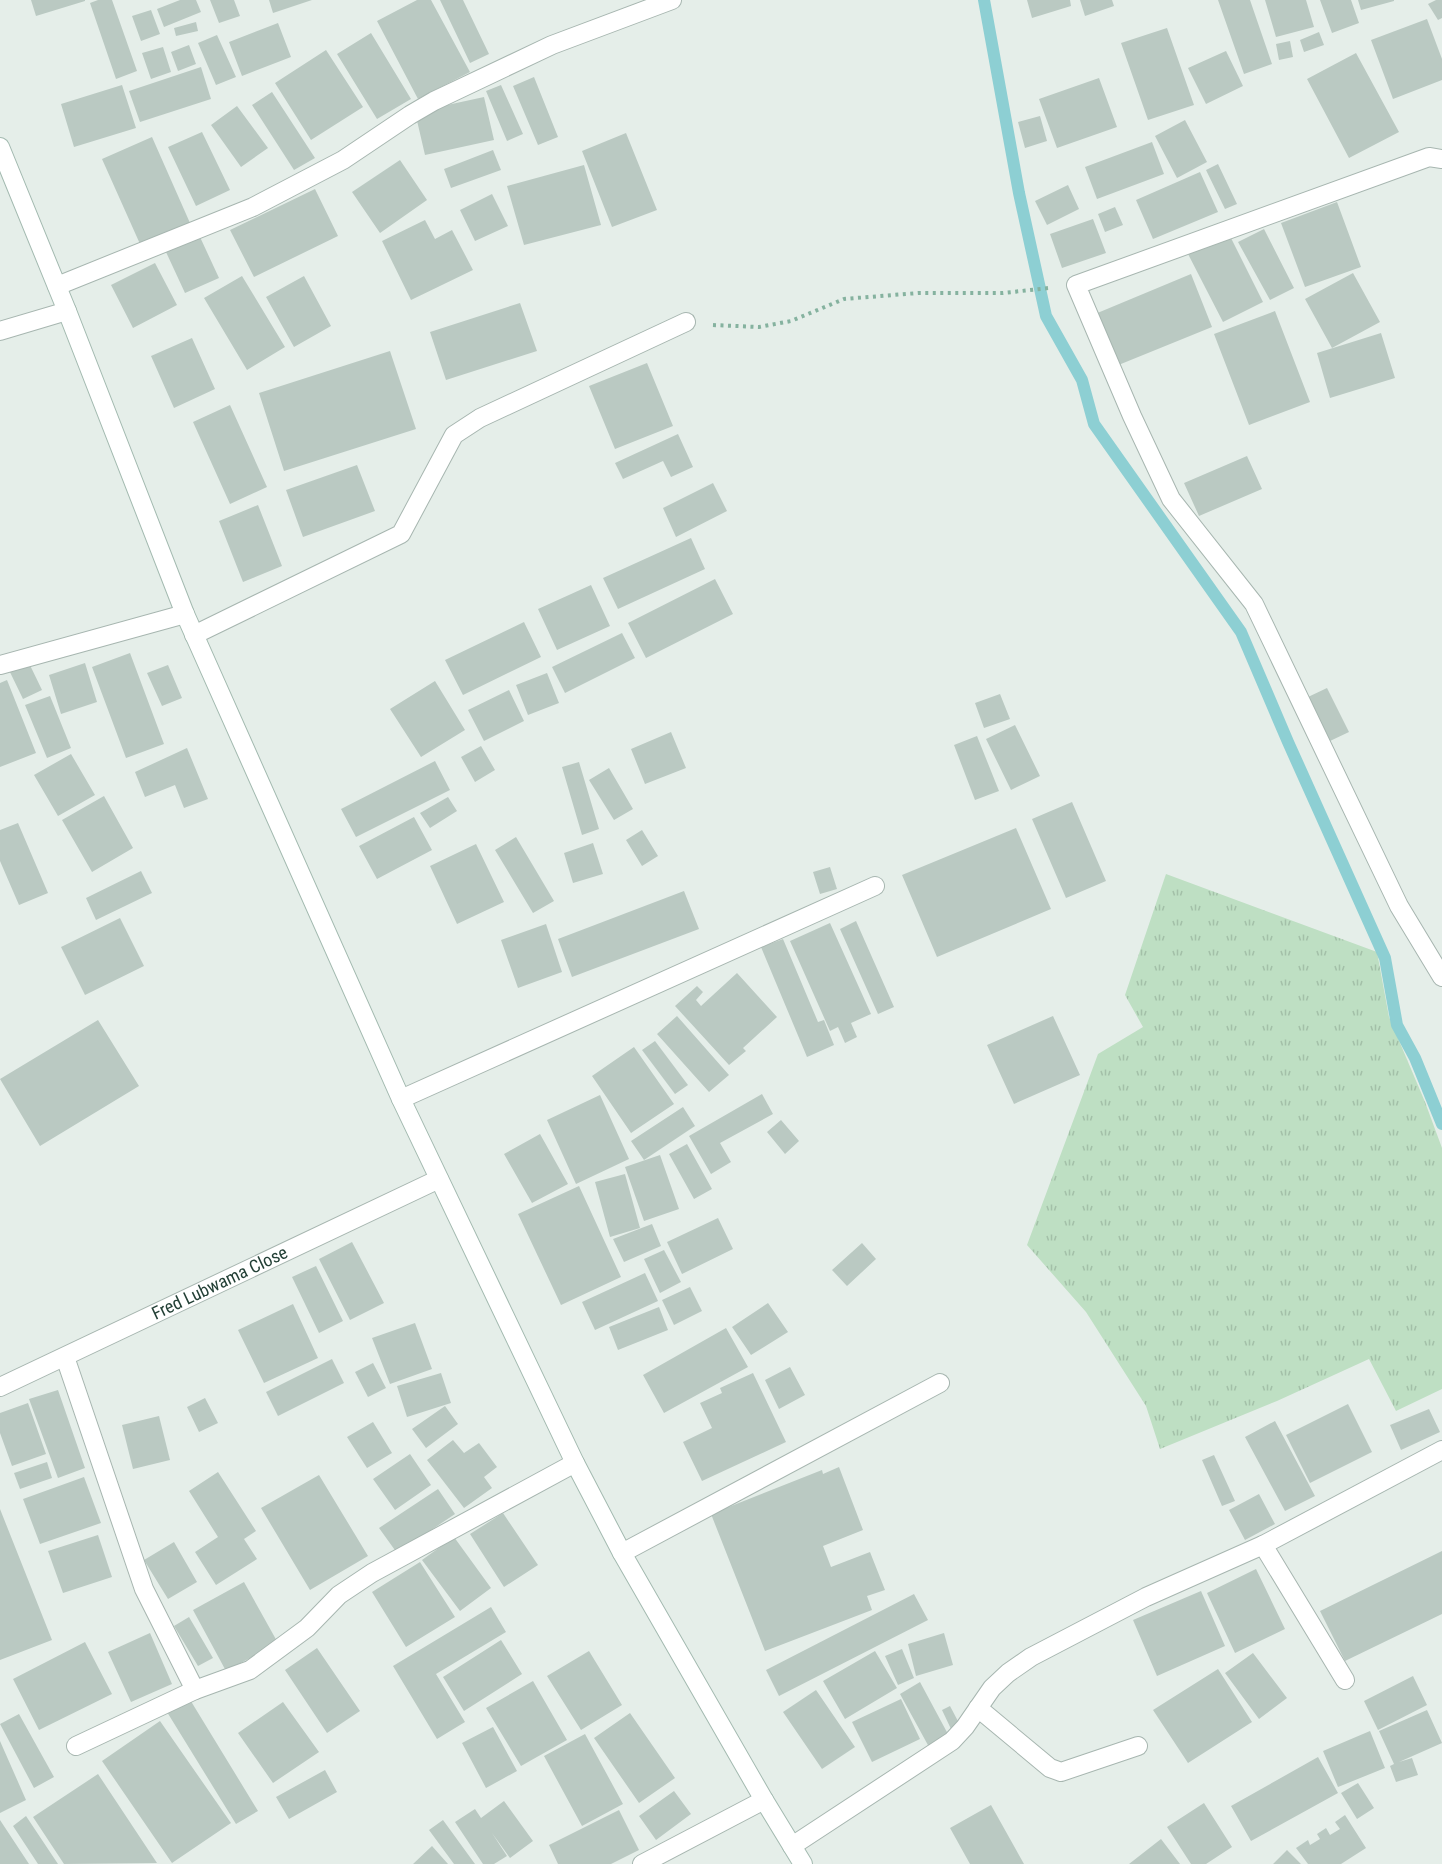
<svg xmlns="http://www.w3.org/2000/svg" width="1442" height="1864" font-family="'Roboto Condensed',sans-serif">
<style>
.grass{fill:url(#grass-tufts)}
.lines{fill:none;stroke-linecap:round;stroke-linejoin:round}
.stream{stroke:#8dcfd3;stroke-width:12}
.building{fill:#bac9c2}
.lane-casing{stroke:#a7b6b0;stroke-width:20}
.street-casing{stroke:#a7b6b0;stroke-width:20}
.secondary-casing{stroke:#a3bab0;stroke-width:20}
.path{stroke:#85b29f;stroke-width:4;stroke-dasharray:3 4.5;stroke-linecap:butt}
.lane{stroke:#fff;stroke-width:18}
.street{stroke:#fff;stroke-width:18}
.secondary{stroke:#fff;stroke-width:18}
.labels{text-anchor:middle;stroke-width:6;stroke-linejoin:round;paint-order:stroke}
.street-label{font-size:18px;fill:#234036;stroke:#f6faf7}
</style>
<defs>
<pattern id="grass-tufts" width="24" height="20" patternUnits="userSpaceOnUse" patternTransform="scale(1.5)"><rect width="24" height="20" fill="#bedfc3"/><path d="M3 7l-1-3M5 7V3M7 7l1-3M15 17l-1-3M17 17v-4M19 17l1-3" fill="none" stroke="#a3c0a8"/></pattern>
</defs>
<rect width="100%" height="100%" fill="#e5eee9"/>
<!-- grass -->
<path class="grass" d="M1166,874L1377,952L1389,1017L1425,1102L1442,1148V1389L1396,1411L1369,1359L1277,1401L1160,1449L1146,1406L1086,1312L1027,1245L1098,1054L1143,1027L1125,995Z"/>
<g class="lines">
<!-- stream -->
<path class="stream" d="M984,0L1019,193L1046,316L1082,380L1094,424L1241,632L1288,742L1385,958L1397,1025L1415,1058L1442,1124"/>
</g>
<!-- building -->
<path class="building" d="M31,0H85V1L36,16Z
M98,0H112L137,71L116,79L90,3Z
M180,0H196L201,12L164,27L157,9Z
M210,0H234L240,16L219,23Z
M269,0H312L273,13Z
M417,0H431L470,72L418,99L377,21Z
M440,0H463L489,54L470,63Z
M1027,0H1070L1071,6L1032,18Z
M1080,0H1112L1114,6L1085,16Z
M1218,0H1250L1272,64L1244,74Z
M1265,0H1306L1314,27L1276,37Z
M1320,0H1351L1359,23L1332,33Z
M1358,0H1394V1L1361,10Z
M1436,0H1442V18L1438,20L1428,4Z
M151,10L160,34L141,41L132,16Z
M1427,19L1442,59V80L1393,99L1371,40Z
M196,22L198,31L176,36L174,28Z
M278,23L291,57L242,76L229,42Z
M1167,28L1194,105L1148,120L1121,43Z
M1319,32L1324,45L1304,52L1300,40Z
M371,33L411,99L377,119L337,54Z
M217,35L236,77L216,85L198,43Z
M1290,41L1293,57L1279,60L1276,44Z
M189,45L196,64L178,71L171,52Z
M163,47L171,72L151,79L142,53Z
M326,50L363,107L311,140L275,83Z
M1226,51L1243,86L1206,104L1188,68Z
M1356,53L1399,132L1349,158L1307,79Z
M201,67L211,99L140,122L129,91Z
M534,77L558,137L538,145L513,86Z
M1099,78L1117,127L1057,148L1039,99Z
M122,85L136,128L74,147L61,104Z
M501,85L523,134L507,141L486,91Z
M272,92L315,158L294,170L252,105Z
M484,97L494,140L425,155L415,112Z
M237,106L268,148L241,167L211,125Z
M1040,116L1047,141L1025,148L1018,122Z
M1185,120L1207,162L1177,178L1155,136Z
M202,132L230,190L196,206L168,147Z
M626,133L657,210L612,227L582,151Z
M152,137L190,223L140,244L102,159Z
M1152,142L1164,174L1097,199L1085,167Z
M493,150L501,170L451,188L444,169Z
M400,160L427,200L380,233L352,192Z
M1218,164L1237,204L1225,209L1206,170Z
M584,165L601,225L524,245L507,186Z
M1200,172L1218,212L1153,239L1136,200Z
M1068,185L1079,209L1047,225L1035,201Z
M315,189L338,236L254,277L230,230Z
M492,194L508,226L475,241L460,210Z
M1337,202L1361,267L1305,287L1281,223Z
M1115,207L1123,225L1105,232L1098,214Z
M1093,219L1106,253L1062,268L1050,234Z
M425,220L435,239L452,230L473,270L411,300L382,241Z
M1264,229L1294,288L1270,300L1238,242Z
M1229,234L1263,302L1223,322L1188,254Z
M200,237L219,278L185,293L166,252Z
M155,263L177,305L133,328L111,285Z
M1353,273L1380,322L1332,348L1305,299Z
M1191,274L1212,327L1116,366L1095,314Z
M242,276L285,347L247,370L204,298Z
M304,276L331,326L294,347L266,297Z
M520,303L537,351L446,380L430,332Z
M1275,311L1310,402L1249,425L1214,334Z
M1381,333L1395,378L1330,398L1317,353Z
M192,338L215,389L174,408L151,356Z
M390,351L416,429L284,471L259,393Z
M647,363L673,426L615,449L589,386Z
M230,405L267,487L230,504L193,422Z
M678,434L693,467L671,477L663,461L623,479L615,463Z
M1247,456L1262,489L1199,516L1184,483Z
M357,465L375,511L303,537L286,490Z
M713,483L727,511L676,537L663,508Z
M258,505L282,566L243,582L219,521Z
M691,538L705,569L618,609L603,578Z
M715,579L733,614L646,658L628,623Z
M591,585L610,626L557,650L538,609Z
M524,622L541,657L463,695L445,660Z
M622,633L635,658L565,693L552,667Z
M130,653L164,744L126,758L92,667Z
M27,659L42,690L23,699L8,668Z
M85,663L97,702L61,714L49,675Z
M168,665L182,698L162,706L147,673Z
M547,673L559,703L528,715L516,685Z
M7,680L36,753L0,767V683Z
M435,681L465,730L421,757L390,709Z
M1327,688L1349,732L1330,741L1308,697Z
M509,690L524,721L484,741L468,710Z
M1000,694L1010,719L984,728L975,703Z
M50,696L71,748L47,758L25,705Z
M1015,725L1040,776L1011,790L986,739Z
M671,732L686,768L645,784L631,749Z
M977,736L999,791L975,800L954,745Z
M481,746L495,770L475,782L461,757Z
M187,748L208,799L184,808L175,785L145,797L135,772Z
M71,754L95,795L58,816L34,775Z
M435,761L450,790L356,837L341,809Z
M579,762L599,829L582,835L562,767Z
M609,768L633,809L614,820L589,780Z
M104,796L133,848L92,872L62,820Z
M448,797L457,811L430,828L420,813Z
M1072,802L1106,881L1066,898L1032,819Z
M414,817L432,850L377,879L359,846Z
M18,823L48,893L19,905L0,861V830Z
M1016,828L1051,909L937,957L902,875Z
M642,830L658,856L642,866L626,840Z
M516,837L554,901L533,913L495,850Z
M593,843L603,874L573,883L564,853Z
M476,844L504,902L457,924L430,866Z
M830,867L837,889L820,894L813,872Z
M141,871L152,893L96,920L86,898Z
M684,891L699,929L572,977L558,939Z
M120,918L144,966L85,995L61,947Z
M856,921L894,1007L878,1014L840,929Z
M830,923L871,1014L851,1023L857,1037L845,1043L838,1027L830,1031L790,941Z
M546,924L562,972L518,988L501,940Z
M783,939L818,1022L824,1020L834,1045L807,1057L761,947Z
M737,973L777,1017L743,1048L746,1051L729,1065L675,1006L697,986L703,992L696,1000L701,1006Z
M677,1016L729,1075L709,1092L657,1034Z
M1053,1016L1080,1075L1014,1104L987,1045Z
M98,1020L139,1086L40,1146L0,1079Z
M655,1041L688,1085L675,1094L642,1050Z
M634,1047L674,1104L631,1133L592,1076Z
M762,1094L773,1114L720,1143L731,1162L711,1174L689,1136Z
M600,1095L629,1159L576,1184L547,1120Z
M683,1107L695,1126L644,1160L631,1141Z
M781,1120L799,1141L785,1154L767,1132Z
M540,1134L568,1184L532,1203L504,1154Z
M687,1144L712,1189L694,1199L669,1154Z
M660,1155L679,1209L644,1221L625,1167Z
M625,1174L640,1228L610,1237L595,1182Z
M579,1186L621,1277L561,1305L518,1214Z
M718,1218L733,1249L682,1274L667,1242Z
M652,1224L661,1246L624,1262L613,1239Z
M352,1242L384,1303L350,1320L319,1259Z
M862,1243L876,1259L847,1286L832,1270Z
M664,1250L681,1282L660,1293L644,1259Z
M316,1266L343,1321L319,1333L292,1277Z
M645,1273L658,1301L595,1330L582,1302Z
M690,1287L702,1311L674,1325L662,1300Z
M768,1303L788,1332L751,1355L732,1327Z
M293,1304L318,1358L264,1383L238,1330Z
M659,1307L668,1330L618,1350L609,1327Z
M415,1323L432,1369L390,1384L372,1338Z
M726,1328L748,1367L664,1413L643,1375Z
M332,1359L344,1383L278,1416L266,1392Z
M373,1363L386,1388L368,1397L355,1372Z
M790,1367L805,1395L779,1409L765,1380Z
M441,1373L451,1403L407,1417L397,1386Z
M753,1373L786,1442L702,1481L683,1442L712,1428L700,1403L722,1393L720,1388Z
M58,1390L85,1468L58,1478L29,1399Z
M205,1398L218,1423L199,1432L187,1407Z
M28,1403L46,1454L12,1466L0,1433V1413Z
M1348,1404L1372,1452L1310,1483L1286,1435Z
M445,1406L458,1424L426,1448L412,1429Z
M1429,1409L1440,1432L1401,1450L1390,1425Z
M159,1416L170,1460L133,1469L122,1425Z
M1275,1421L1315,1496L1285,1511L1245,1437Z
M373,1422L392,1453L367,1468L347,1437Z
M453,1440L464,1453L479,1443L497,1467L484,1477L492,1488L464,1508L427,1460Z
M410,1454L431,1485L395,1510L373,1479Z
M1214,1455L1235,1501L1222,1506L1202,1460Z
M47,1462L52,1478L20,1489L14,1473Z
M839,1467L863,1530L823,1546L831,1567L870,1552L885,1590L867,1596L872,1610L765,1651L711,1514L822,1470L823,1474Z
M218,1472L256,1531L244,1539L257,1559L216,1585L195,1552L218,1537L189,1491Z
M319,1475L368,1556L310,1590L261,1508Z
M84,1477L101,1523L40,1544L23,1499Z
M438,1489L455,1514L397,1553L379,1528Z
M1259,1494L1275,1524L1245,1540L1229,1510Z
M0,1509L52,1640L0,1660Z
M503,1513L538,1565L504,1587L470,1534Z
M98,1535L112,1577L63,1593L48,1551Z
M454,1537L491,1588L460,1611L422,1560Z
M174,1542L197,1582L168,1599L144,1560Z
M1442,1551V1614L1345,1661L1320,1611Z
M420,1562L455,1617L406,1647L372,1592Z
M1256,1569L1285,1629L1235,1653L1207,1593Z
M244,1582L278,1643L226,1671L193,1610Z
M1201,1591L1225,1646L1157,1676L1133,1620Z
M914,1594L928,1620L779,1696L766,1670Z
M491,1607L506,1632L436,1674L465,1722L437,1739L393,1666Z
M189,1617L213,1658L198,1666L174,1626Z
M150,1633L172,1684L131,1702L108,1652Z
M944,1633L953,1665L916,1676L908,1644Z
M501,1640L522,1674L464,1711L443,1677Z
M85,1642L112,1694L39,1730L13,1679Z
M317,1648L360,1711L327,1733L285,1670Z
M902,1649L914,1678L898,1685L885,1656Z
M589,1651L622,1705L581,1730L547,1676Z
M875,1651L897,1688L845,1719L823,1681Z
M1253,1653L1287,1698L1259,1719L1225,1673Z
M1218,1669L1252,1722L1188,1763L1153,1710Z
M1413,1676L1427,1705L1378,1730L1364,1701Z
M533,1681L567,1740L521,1766L486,1708Z
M920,1682L949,1736L929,1747L900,1694Z
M816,1690L855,1747L822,1769L783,1712Z
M189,1698L258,1811L236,1824L167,1712Z
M901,1699L920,1739L872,1762L852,1722Z
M283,1702L319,1752L273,1783L238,1733Z
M950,1706L960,1725L951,1729L942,1710Z
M1427,1710L1442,1743L1399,1762L1412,1758L1418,1775L1396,1782L1390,1766L1394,1764L1379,1731Z
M630,1713L675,1778L639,1803L594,1738Z
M19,1714L54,1777L34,1788L0,1724Z
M160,1721L231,1823L172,1863L102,1761Z
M493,1727L517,1771L486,1788L462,1743Z
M1370,1731L1385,1768L1338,1787L1323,1751Z
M585,1734L623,1804L582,1826L544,1756Z
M0,1741L26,1800L0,1813Z
M1318,1757L1338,1793L1251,1841L1231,1806Z
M325,1770L337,1792L289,1819L276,1797Z
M98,1774L157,1863L64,1864L33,1817Z
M1358,1783L1374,1808L1357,1819L1341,1793Z
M674,1791L691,1814L656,1840L639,1816Z
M504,1801L533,1841L510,1858L492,1833L507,1856L494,1864H483L455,1822L475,1809L481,1818Z
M1204,1803L1232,1847L1206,1864H1191L1167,1827Z
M991,1805L1024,1864H970L950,1828Z
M619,1810L639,1850L611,1864H558L549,1845Z
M1345,1815L1366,1848L1341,1864H1308L1296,1848L1308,1840L1310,1845L1320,1839L1317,1834L1326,1828L1330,1835L1340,1829L1335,1822Z
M26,1816L58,1864H38L13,1826Z
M0,1820L29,1864H0Z
M443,1820L475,1864H454L429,1830Z
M1161,1839L1180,1864H1129Z
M432,1846L448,1864H413Z
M1287,1850L1301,1864H1273Z"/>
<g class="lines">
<defs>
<path id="lane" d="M978,1708L1050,1768L1061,1772L1138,1746"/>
<g id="street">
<path d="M1442,159L1429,157L1076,285L1132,416L1171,499L1254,604L1399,906L1442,977"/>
<path d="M57,286L253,207L343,160L410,115L434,101L552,45L672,0"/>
<path d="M0,331L67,311"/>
<path d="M194,635L401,534L454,435L480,418L686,322"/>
<path d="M0,665L185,614"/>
<path d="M401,1099L875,886"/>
<path d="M65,1357L144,1589L195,1690"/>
<path id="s1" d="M0,1387L439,1179"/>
<path d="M1263,1545L1345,1680"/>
<path d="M622,1553L940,1383"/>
<path d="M76,1746L195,1690L250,1670L307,1628L339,1595L372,1573L575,1463"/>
<path d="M792,1846L952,1741L965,1727L992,1688L1008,1673L1031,1657L1146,1597L1263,1545L1442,1450"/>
<path d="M642,1864L764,1800"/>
</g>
<path id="secondary" d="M0,147L67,311L185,614L401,1099L575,1463L622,1553L764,1800L803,1864"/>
</defs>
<!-- lane casing -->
<use href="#lane" class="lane-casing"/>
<!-- street casing -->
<use href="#street" class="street-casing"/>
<!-- secondary casing -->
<use href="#secondary" class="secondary-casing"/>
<!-- path -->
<path class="path" d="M713,325L759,327L791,321L844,299L918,293H1003L1049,288"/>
<!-- lane -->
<use href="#lane" class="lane"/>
<!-- street -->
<use href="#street" class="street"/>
<!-- secondary -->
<use href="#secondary" class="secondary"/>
</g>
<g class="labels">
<!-- street labels -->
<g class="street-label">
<text dy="6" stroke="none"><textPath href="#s1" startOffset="243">Fred Lubwama Close</textPath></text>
</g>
</g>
</svg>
